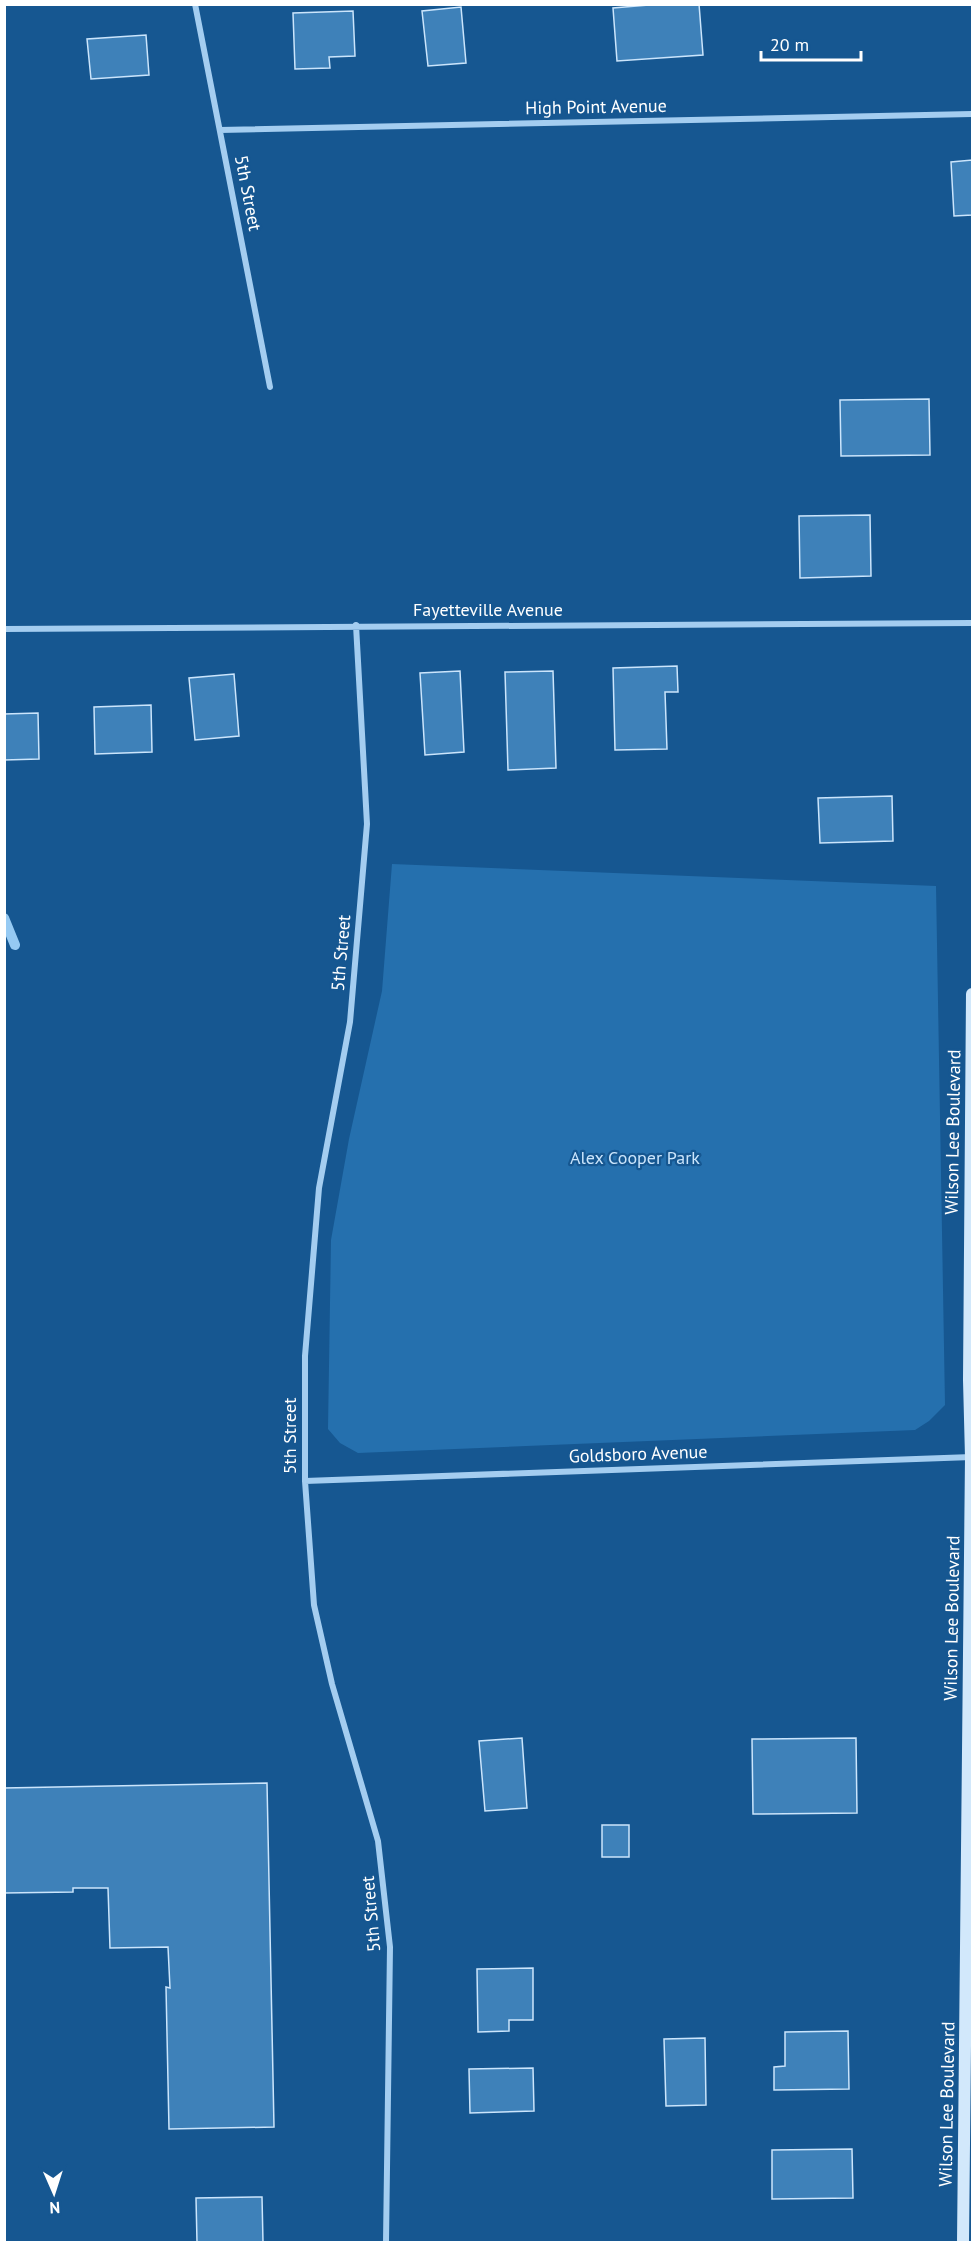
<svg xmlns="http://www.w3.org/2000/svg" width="977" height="2247" font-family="'PT Sans',sans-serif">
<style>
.green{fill:#2570ae}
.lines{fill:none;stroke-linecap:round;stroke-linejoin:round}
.stream{stroke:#96caf3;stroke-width:10}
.building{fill:#3e81b9;stroke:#cbe5fc;stroke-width:1.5}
.street{stroke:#a4cdf0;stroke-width:6}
.secondary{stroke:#d2e8fb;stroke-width:12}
.labels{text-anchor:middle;stroke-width:4.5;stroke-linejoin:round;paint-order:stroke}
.street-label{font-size:18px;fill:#fff;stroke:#165791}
.park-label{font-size:18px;fill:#cbe5fc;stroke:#165791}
</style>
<rect width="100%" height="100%" fill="#165791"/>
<!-- green -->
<path class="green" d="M392,864L936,886L945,1405L929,1421L915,1430L358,1453L340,1443L328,1429L331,1240L349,1139L382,991Z"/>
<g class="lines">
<!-- stream -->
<path class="stream" d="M4,918L15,945"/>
</g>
<!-- building -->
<path class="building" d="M661,4H699L703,55L617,61L613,8Z
M461,7L466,63L428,66L422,11Z
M353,11L355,56L329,57L330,68L295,69L293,13Z
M146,35L149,75L91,79L87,39Z
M972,160V215L954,216L951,162Z
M929,399L930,455L841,456L840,400Z
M870,515L871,576L800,578L799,516Z
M677,666L678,692H665L667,749L615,750L613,668Z
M460,671L464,752L425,755L420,673Z
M553,671L556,768L508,770L505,672Z
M234,674L239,736L195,740L189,678Z
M151,705L152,752L95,754L94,707Z
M38,713L39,759L4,760V714Z
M892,796L893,841L820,843L818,798Z
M522,1738L527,1808L485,1811L479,1741Z
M856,1738L857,1813L753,1814L752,1739Z
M267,1783L274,2127L169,2129L166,1987L170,1988L168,1947L110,1948L108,1888H73V1892L4,1893V1788Z
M602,1825H629V1857H602Z
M533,1968V2020H509V2031L478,2032L477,1969Z
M848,2031L849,2089L774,2090V2067L785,2066V2032Z
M705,2038L706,2105L666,2106L664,2039Z
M533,2068L534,2111L470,2113L469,2069Z
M852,2149L853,2198L772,2199V2150Z
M262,2197L263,2242H197L196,2198Z"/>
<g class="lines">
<!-- street -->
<path class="street" d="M195,4L270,387
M220,130L972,114
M356,625L367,824L350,1022L319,1188L305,1356V1481L314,1605L332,1684L378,1841L390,1947L386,2242
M4,629L972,623
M305,1481L972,1457"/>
<!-- secondary -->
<path class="secondary" d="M963,2242L971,1457L969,1380L972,994"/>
</g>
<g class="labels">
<!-- street labels -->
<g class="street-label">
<text transform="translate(596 107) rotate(-1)" y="6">High Point Avenue</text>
<text transform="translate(248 193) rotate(79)" y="6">5th Street</text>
<text x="488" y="616">Fayetteville Avenue</text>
<text transform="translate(341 953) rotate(-85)" y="6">5th Street</text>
<text transform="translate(953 1132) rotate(-89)" y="6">Wilson Lee Boulevard</text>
<text transform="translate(290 1436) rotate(-90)" y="6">5th Street</text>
<text transform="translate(638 1454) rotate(-2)" y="6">Goldsboro Avenue</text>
<text transform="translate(952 1618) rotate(-89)" y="6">Wilson Lee Boulevard</text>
<text transform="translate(371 1914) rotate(-95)" y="6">5th Street</text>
<text transform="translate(947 2104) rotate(-89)" y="6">Wilson Lee Boulevard</text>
</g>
<!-- park labels -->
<g class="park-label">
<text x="635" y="1164">Alex Cooper Park</text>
</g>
</g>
<!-- border -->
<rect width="977" height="2247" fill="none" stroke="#ffffff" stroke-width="12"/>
<!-- north arrow -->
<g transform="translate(54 2193) rotate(177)" stroke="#165791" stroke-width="4.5" paint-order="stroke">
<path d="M0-4.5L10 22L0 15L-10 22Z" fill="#ffffff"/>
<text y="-9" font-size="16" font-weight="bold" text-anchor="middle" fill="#ffffff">N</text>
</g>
<!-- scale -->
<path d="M761 51v9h100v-9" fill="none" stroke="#ffffff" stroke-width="3"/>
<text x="770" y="51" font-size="18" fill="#ffffff" stroke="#165791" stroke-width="4.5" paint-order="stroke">20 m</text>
</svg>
